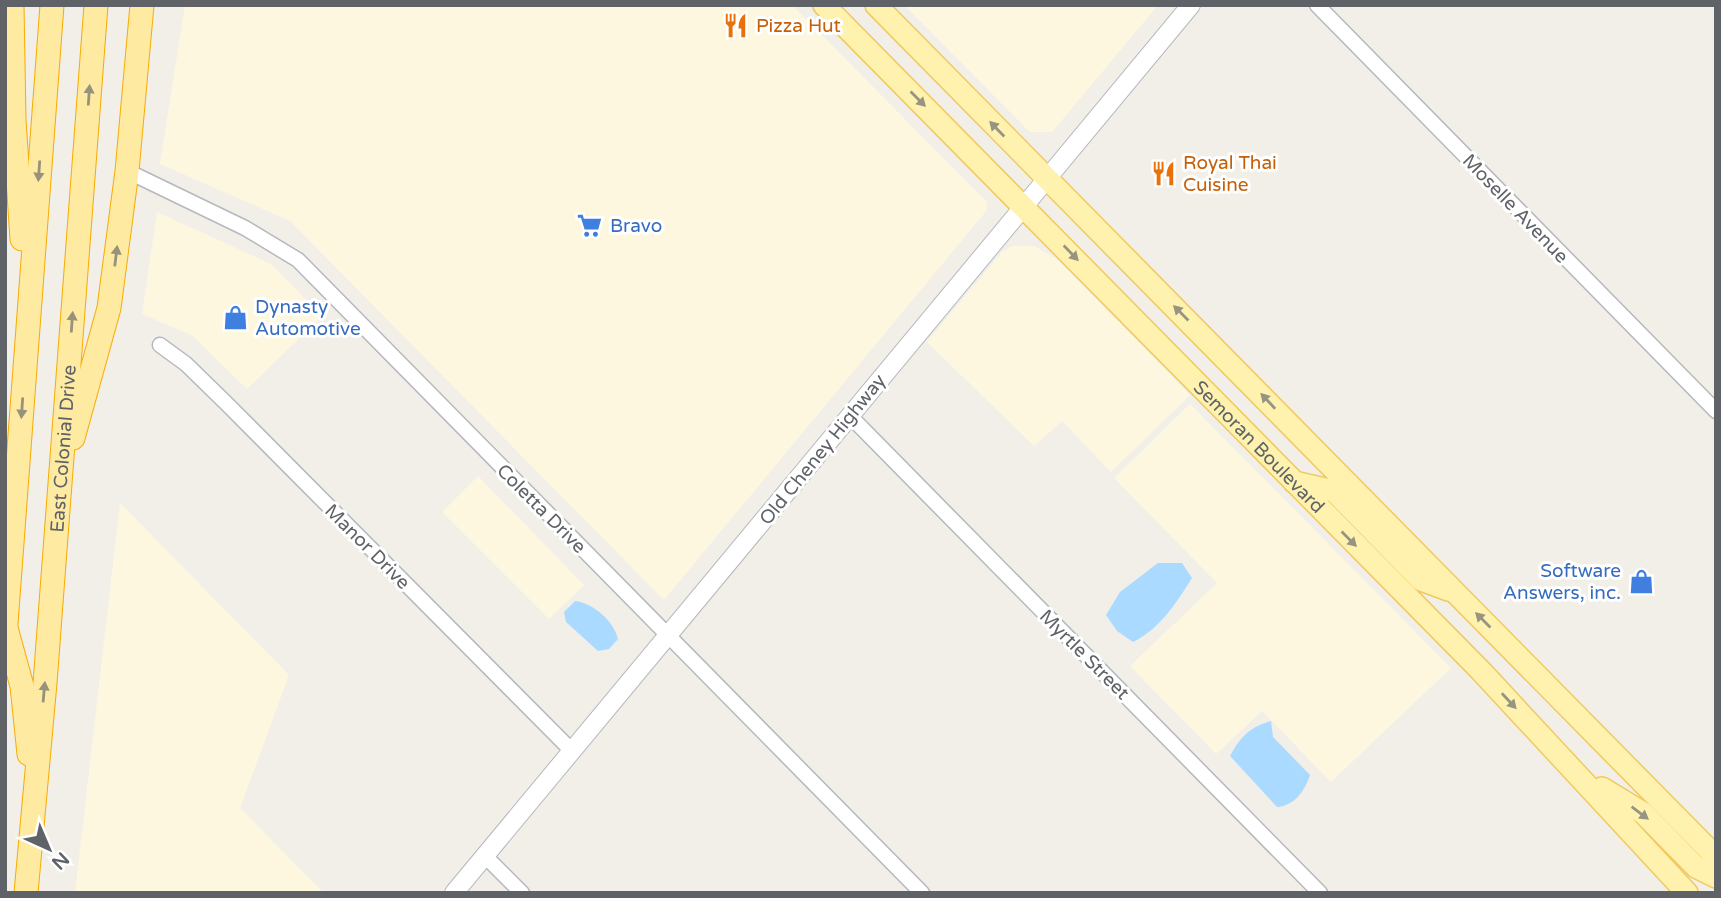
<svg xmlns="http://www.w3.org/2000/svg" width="1721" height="898" font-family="'Varela Round',sans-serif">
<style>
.commercial{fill:#fef7e0}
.water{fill:#aadaff}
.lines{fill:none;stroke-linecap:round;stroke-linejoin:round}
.minor-casing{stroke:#b5b8bc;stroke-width:17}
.tertiary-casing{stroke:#b5b8bc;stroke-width:20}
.primary-casing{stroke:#f2c960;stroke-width:24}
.trunk-casing{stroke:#f9ab00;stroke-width:25}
.minor{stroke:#fff;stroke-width:14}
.tertiary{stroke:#fff;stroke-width:18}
.primary{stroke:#fff2af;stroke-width:21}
.trunk{stroke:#feeaa1;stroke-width:23}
.oneway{fill:#97927c}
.oneway2{fill:#979581}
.labels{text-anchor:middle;stroke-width:6;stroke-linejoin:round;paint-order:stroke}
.food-label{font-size:19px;fill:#c56008;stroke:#fff;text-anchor:start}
.street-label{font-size:19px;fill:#5f6368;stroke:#fff}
.shop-label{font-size:19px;fill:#366cbe;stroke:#fff;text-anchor:start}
</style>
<rect width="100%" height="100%" fill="#f1efe8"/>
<!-- commercial -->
<path class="commercial" d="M185,5H792L987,202V210L664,600L290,221L160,164Z
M904,5H1158L1052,132H1030Z
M157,212L271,264L322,316L247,389L193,336L142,314Z
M1012,246H1034L1058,260L1190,395L1111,472L1062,421L1034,446L927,342L1002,252Z
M1190,404L1451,668L1331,782L1262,711L1216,754L1130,666L1217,583L1114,478Z
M478,476L584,585L549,619L442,512Z
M120,503L289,675L240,808L324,893H75Z"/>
<!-- water -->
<path class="water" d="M1158,563H1182L1192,578C1177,602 1160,629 1133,642L1117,631L1106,615L1120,592Z
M575,601C593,603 614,621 618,639L609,649L598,651L566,622L564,612Z
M1271,721L1273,737L1310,775C1305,791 1294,806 1277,807L1230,756C1241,736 1250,727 1271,721Z"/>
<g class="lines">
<defs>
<path id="minor" d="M1317,5L1716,411
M127,171L245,228L298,260L922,893
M160,345L186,364L227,404L572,751
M850,416L1320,893
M485,856L522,893"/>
<path id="tertiary" d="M454,893L1191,5"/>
<g id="primary">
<path id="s1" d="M824,5L1481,671L1687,893"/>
<path d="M876,5L1716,857"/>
<path d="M1294,482L1334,491L1421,580L1448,590"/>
<path d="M1602,788L1643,813L1696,867L1716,877"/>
</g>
<g id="trunk">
<path d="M12,5L14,120L22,239"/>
<path d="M73,438L109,308L127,171L142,5"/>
<path d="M6,628L22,686L29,754"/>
<path d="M5,637L52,5"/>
<path id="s2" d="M26,893L45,683L96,5"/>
</g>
</defs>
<!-- minor casing -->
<use href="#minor" class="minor-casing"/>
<!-- tertiary casing -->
<use href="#tertiary" class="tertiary-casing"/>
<!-- primary casing -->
<use href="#primary" class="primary-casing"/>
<!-- trunk casing -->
<use href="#trunk" class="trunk-casing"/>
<!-- minor -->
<use href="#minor" class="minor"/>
<!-- tertiary -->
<use href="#tertiary" class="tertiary"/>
<!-- primary -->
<use href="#primary" class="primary"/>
<!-- trunk -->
<use href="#trunk" class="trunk"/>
</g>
<!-- one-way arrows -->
<defs><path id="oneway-solid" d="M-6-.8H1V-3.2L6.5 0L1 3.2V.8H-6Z" transform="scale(1.75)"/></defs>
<g class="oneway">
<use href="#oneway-solid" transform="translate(89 95) rotate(-86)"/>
<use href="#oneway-solid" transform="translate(39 171) rotate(94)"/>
<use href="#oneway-solid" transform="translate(116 256) rotate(-83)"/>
<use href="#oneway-solid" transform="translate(72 322) rotate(-86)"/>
<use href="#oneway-solid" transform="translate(22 408) rotate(94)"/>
<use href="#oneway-solid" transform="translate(44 692) rotate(-85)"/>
</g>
<g class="oneway2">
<use href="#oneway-solid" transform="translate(918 99) rotate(45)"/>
<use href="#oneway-solid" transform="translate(997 129) rotate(-134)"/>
<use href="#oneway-solid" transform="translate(1071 253) rotate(46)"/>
<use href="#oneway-solid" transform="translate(1181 313) rotate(-135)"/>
<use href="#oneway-solid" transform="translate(1268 401) rotate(-133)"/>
<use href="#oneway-solid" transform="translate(1349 539) rotate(45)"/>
<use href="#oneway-solid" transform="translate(1483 620) rotate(-135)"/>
<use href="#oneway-solid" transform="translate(1509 701) rotate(47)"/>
<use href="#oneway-solid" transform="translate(1640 813) rotate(37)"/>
</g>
<!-- icons -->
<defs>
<symbol id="restaurant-bare" viewBox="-9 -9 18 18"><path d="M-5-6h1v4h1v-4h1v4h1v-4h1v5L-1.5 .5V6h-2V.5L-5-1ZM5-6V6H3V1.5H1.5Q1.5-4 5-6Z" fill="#e8710a" stroke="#fff" stroke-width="2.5" paint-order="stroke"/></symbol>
<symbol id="supermarket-bare" viewBox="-9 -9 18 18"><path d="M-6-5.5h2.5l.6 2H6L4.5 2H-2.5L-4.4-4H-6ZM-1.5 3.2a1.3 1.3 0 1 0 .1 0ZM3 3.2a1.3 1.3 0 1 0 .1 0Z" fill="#3f7fe0" stroke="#fff" stroke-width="2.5" paint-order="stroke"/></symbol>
<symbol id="shop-bare" viewBox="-9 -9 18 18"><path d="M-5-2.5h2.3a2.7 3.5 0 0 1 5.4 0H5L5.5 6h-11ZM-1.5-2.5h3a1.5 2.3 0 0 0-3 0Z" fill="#3f7fe0" stroke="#fff" stroke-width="2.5" paint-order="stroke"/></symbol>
</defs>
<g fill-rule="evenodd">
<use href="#restaurant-bare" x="718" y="8" width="35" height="35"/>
<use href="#restaurant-bare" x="1146" y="156" width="35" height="35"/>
<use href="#supermarket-bare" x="572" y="208" width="35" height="35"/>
<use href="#shop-bare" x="218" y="300" width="35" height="35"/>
<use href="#shop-bare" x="1624" y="564" width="35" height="35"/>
</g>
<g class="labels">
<!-- food labels -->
<g class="food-label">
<text x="756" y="32">Pizza Hut</text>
<text x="1183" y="169">Royal Thai<tspan x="1183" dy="22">Cuisine</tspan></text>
</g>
<!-- street labels -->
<g class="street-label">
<text transform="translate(1516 208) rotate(46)" y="7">Moselle Avenue</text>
<text dy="7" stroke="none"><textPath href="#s1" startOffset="620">Semoran Boulevard</textPath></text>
<text dy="7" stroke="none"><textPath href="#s2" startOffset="446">East Colonial Drive</textPath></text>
<text transform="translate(822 449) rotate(-51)" y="7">Old Cheney Highway</text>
<text transform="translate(542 508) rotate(45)" y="7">Coletta Drive</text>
<text transform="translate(368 546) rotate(45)" y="7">Manor Drive</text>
<text transform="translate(1085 654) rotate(45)" y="7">Myrtle Street</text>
</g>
<!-- shop labels -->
<g class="shop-label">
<text x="610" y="232">Bravo</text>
<text x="255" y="313">Dynasty<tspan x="255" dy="22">Automotive</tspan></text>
<text x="1621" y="577" text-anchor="end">Software<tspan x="1621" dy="22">Answers, inc.</tspan></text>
</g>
</g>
<!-- border -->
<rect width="1721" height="898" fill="none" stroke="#5f6368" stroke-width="14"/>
<!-- north arrow -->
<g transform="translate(49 849) rotate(136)" stroke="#ffffff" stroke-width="5" paint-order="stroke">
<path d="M0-5L12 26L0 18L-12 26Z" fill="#5f6368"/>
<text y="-10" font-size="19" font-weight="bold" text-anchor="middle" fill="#5f6368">N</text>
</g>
</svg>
